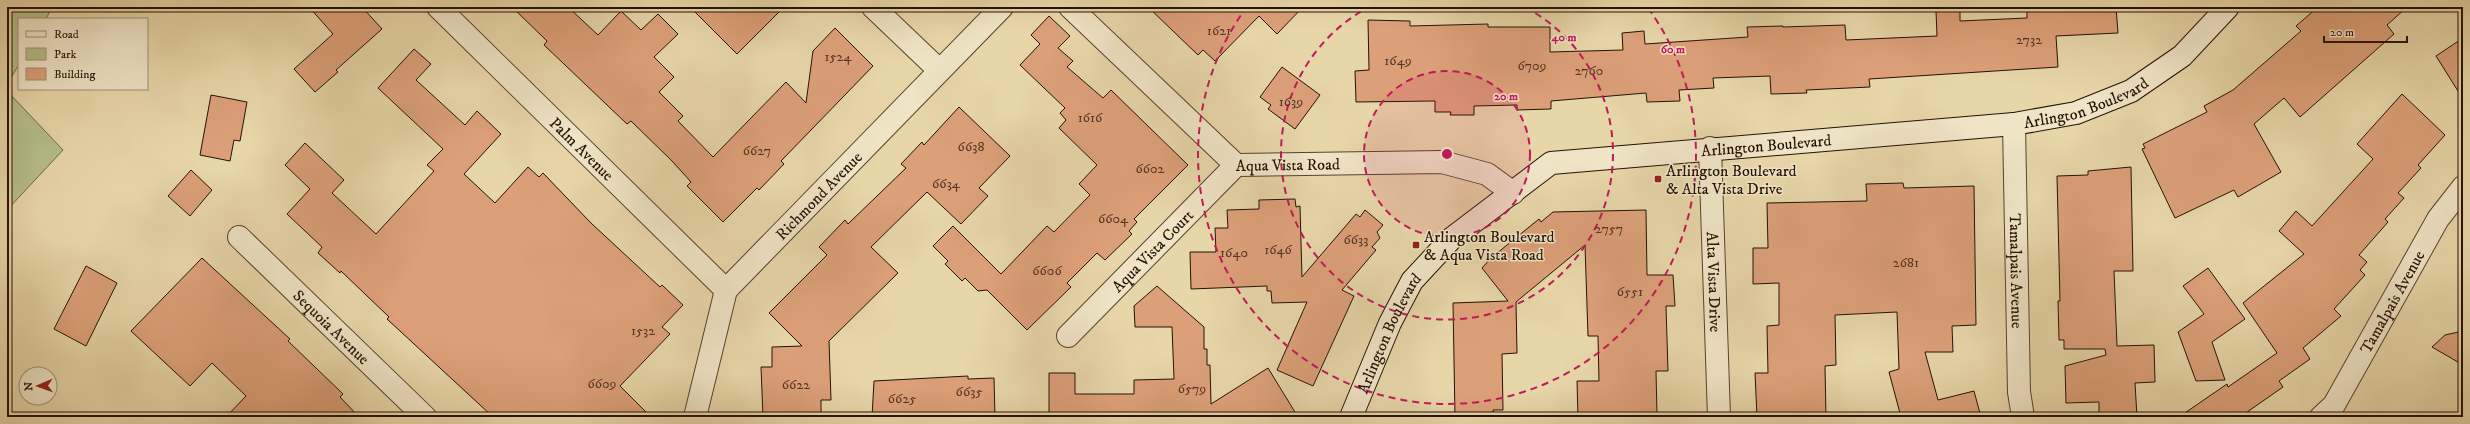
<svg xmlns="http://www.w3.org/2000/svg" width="2470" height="424" font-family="'IM FELL DW Pica',serif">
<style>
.green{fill:#b5be88;stroke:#6d6846}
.building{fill:#dca078;stroke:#251105}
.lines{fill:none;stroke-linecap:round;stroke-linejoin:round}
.minor-casing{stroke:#56422e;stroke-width:24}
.secondary-casing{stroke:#251105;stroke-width:24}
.minor{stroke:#efe4c6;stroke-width:22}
.secondary{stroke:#efe4c6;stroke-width:22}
.ring{fill:none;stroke:#c2185b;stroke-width:2;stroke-dasharray:7 5}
.poi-dot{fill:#8f2418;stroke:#efe4c6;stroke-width:1.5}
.labels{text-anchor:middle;stroke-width:3;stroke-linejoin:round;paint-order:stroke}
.number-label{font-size:14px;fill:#533522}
.street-label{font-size:16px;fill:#251105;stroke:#efe4c6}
.poi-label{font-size:16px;fill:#251105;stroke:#efe4c6;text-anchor:start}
.centre{fill:#c2185b;stroke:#efe4c6;stroke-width:2}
.ring-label{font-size:12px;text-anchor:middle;font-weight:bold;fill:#c2185b;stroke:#efe4c6;stroke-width:3;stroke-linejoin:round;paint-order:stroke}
</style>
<rect width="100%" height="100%" fill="#e7d6a8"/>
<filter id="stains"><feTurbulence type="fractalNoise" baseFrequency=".005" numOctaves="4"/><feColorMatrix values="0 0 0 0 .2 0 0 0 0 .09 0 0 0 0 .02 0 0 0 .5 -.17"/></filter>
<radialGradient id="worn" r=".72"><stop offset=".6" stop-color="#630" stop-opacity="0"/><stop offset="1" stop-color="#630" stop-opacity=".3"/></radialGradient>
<!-- green -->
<path class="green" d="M7,7H68L51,9L46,19H19V64L7,85Z
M7,91L63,150L7,210Z"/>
<!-- building -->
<path class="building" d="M309,7H362L382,29L336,70L338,72L315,92L294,69L333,34Z
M512,7H568L598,35L621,11L641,30L658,14L678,34L654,57L674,77L659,92L683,116L678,121L713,157L786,82L806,103L813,51L835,28L873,66L781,161L784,164L759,190L757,188L723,222L687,186L691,182L672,161L631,121L627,124L544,45L547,41Z
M690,7H784L737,54Z
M1148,7H1303L1277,34L1259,16L1215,61L1203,50L1198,55Z
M2027,7H2116L2118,33L2056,36L2058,67L1869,79L1870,87L1806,90L1807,93L1771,94L1770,76L1713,78L1714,88L1679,90L1680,101L1647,102L1646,93L1551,101V109L1517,110V105L1474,106V115H1450L1451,112H1435V101L1356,102L1355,71L1369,70L1368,20L1410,21V26L1488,24V27H1550V52L1623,50L1622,33L1644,31L1645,44L1748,37L1747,27L1783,26V27L1845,25L1846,40L1937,36L1936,11L1960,10V21L2027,18Z
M2318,7H2407L2387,25L2394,34L2300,117L2284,98L2254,124L2281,172L2238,197L2234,190L2175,218L2142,149L2145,148L2143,144L2207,112L2204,106L2233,90L2301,31L2296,26Z
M1049,16L1070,36L1058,48L1073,61L1067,67L1103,98L1111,90L1188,165L1134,219L1137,222L1129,231L1132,234L1105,260L1097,253L1067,283L1071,287L1027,330L987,290L978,291L965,278L962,281L945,264L948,261L933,246L953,226L1001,274L1047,226L1054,232L1090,195L1079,184L1097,165L1059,128L1066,120L1060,113L1065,108L1020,65L1040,44L1031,35Z
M2463,38V99L2436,56Z
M414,49L431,64L416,80L465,125L477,111L501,134L464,174L495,203L528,167L539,177L543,173L591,223L660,287L662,285L683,305L662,327L670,334L620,386L651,417H493L387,319L389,317L341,271L340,273L318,253L322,247L287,214L310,189L285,165L305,143L344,180L332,193L376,234L434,171L427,165L443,149L378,88Z
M1282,67L1320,95L1295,129L1268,109L1271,105L1260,97Z
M2402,94L2445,135L2418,165L2421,168L2398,193L2404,198L2385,219L2388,222L2359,255L2367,262L2360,270L2365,275L2334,309L2341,316L2303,348L2310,359L2279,381L2283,387L2240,417H2179L2227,384L2228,387L2277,353L2243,303L2304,254L2279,231L2296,211L2312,226L2373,159L2357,144Z
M211,95L247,102L240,141L234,140L230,161L200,155Z
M959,107L1010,156L979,188L988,196L961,224L927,192L871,247L898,273L829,341L831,400H821V417H763L761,367H772V347L802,346L769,313L827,255L819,247L845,220L848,224L906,168L901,164L922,142L924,145Z
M2131,167L2133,271H2114L2117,346L2154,345L2155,382L2135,383L2137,417H2099V402L2066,403L2065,366L2106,355L2105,349H2064V340H2059L2058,301H2060L2057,176L2088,175V171Z
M191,170L212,190L190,216L168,196Z
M1903,183L1904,188L1974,186L1976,325L1952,326L1953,352H1925L1938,400L1974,391L1981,417H1901L1889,372L1899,369L1897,312L1835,315L1836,365L1825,366L1826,417H1757L1755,373H1768L1767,326L1779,325V283L1753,284V248H1768L1767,203L1867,201L1866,184Z
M1295,199L1296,207L1300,206L1302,277L1356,214L1360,217L1365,210L1383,225L1377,232L1380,238L1372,247L1376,250L1342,290L1354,296L1313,386L1277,370L1307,302L1272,303L1271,291H1267V286L1191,289L1190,252H1216L1215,228H1228L1227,210L1259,209V200Z
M1646,210L1647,275H1673L1675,306H1666L1668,371H1656L1657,415H1652V417H1578L1577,381H1599L1598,336H1588L1585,245L1516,302L1517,353L1502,354L1503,410H1493L1494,417H1455L1453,303L1508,301L1482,268L1491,258L1539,219L1541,222L1553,212Z
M202,258L290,339L288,341L343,394L340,397L359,417H226L246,396L212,363L190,386L131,331Z
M86,266L117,283L86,346L54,329Z
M2208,268L2245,319L2212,342L2225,380L2196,381L2178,332L2204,314L2183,286Z
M1157,286L1204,327V349H1207V365H1210L1211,404L1268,368L1298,417L1049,416V373H1075V394H1134V380L1174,379L1172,327H1135L1134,306Z
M2463,331V365L2432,347L2445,335Z
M968,376V379L994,378L995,417H872L874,381Z"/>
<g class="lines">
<defs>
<g id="minor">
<path id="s1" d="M438,7L726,290"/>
<path d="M873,7L939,70"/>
<path id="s2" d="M1070,7L1236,165L1442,162L1487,174L1513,193"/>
<path id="s3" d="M2014,124L2019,392L2023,417"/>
<path id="s4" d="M1710,148L1719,417"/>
<path id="s5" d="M239,237L425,417"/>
<path id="s6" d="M1068,336L1236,165"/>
<path id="s7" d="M695,417L726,290L1002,7"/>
<path id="s8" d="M2321,417L2334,405L2438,219L2463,187"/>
</g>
<g id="secondary">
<path id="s9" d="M1351,417L1390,323L1412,281L1451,239L1551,163L2014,124L2076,113L2131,91L2182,56L2228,7"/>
</g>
</defs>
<!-- minor casing -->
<use href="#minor" class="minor-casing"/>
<!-- secondary casing -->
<use href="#secondary" class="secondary-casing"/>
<!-- minor -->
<use href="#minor" class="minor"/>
<!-- secondary -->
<use href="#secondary" class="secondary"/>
</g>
<!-- distance rings -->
<circle cx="1447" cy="154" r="83" fill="#c2185b" fill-opacity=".12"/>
<g class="ring">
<circle cx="1447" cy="154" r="83"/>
<path d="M1525 7A166 166 0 1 1 1369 7"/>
<path d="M1648 8A249 249 0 1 1 1246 8"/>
</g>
<!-- markers -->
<g class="poi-dot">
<rect x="1654" y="175" width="8" height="8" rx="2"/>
<rect x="1412" y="241" width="8" height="8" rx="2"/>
</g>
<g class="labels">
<!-- number labels -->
<g class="number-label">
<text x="1219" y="35">1621</text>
<text x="2029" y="44">2732</text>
<text x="838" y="61">1524</text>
<text x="1398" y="65">1649</text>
<text x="1532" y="70">6709</text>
<text x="1589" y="75">2760</text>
<text x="1291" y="106">1639</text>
<text x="1090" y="122">1616</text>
<text x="971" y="151">6638</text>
<text x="757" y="155">6627</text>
<text x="1150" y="173">6602</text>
<text x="946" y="188">6634</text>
<text x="1113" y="223">6604</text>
<text x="1609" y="233">2757</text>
<text x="1356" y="244">6633</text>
<text x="1278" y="254">1646</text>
<text x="1234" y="257">1640</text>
<text x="1906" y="267">2681</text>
<text x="1047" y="275">6606</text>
<text x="1630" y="296">6551</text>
<text x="643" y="335">1532</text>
<text x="602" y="388">6609</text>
<text x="796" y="389">6622</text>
<text x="1192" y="393">6579</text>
<text x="969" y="396">6635</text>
<text x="902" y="403">6625</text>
</g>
<!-- street labels -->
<g class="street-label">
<text dy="6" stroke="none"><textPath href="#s9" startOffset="872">Arlington Boulevard</textPath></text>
<text dy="6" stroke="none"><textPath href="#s9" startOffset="548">Arlington Boulevard</textPath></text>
<text dy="6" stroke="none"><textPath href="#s1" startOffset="202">Palm Avenue</textPath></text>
<text dy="6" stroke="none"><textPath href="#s2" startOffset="281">Aqua Vista Road</textPath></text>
<text dy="6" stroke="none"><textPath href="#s7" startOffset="263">Richmond Avenue</textPath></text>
<text dy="6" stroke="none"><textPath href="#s6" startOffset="120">Aqua Vista Court</textPath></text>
<text dy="6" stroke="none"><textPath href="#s3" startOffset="147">Tamalpais Avenue</textPath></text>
<text dy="6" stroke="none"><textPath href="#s4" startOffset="134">Alta Vista Drive</textPath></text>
<text dy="6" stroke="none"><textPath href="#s8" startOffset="136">Tamalpais Avenue</textPath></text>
<text dy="6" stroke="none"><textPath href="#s5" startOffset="129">Sequoia Avenue</textPath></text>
<text dy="6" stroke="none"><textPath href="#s9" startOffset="92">Arlington Boulevard</textPath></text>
</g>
<!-- poi labels -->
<g class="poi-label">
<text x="1666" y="176">Arlington Boulevard<tspan x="1666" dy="18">&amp; Alta Vista Drive</tspan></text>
<text x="1424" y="242">Arlington Boulevard<tspan x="1424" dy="18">&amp; Aqua Vista Road</tspan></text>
</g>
</g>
<circle cx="1447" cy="154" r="6" class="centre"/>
<g class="ring-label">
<text x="1564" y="41">40 m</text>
<text x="1673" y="53">60 m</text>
<text x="1506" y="100">20 m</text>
</g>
<!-- margin -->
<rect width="2470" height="424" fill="none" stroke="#e7d6a8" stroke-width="24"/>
<rect x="8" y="8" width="2454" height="408" fill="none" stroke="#251105" stroke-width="2"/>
<rect x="12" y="12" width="2446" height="400" fill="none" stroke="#251105"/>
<!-- legend -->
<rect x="18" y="18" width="130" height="72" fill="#efe4c6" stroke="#9e9079"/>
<rect x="26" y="31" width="20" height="6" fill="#efe4c6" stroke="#9e9079"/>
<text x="54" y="38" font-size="12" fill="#251105">Road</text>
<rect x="26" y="48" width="20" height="12" fill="#b5be88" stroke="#9e9079"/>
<text x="54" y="58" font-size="12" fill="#251105">Park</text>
<rect x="26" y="68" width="20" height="12" fill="#dca078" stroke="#9e9079"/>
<text x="54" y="78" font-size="12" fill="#251105">Building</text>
<!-- north arrow -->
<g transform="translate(38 386) rotate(268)"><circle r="19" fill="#efe4c6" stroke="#9e9079"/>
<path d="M0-3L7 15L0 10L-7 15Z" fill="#8f2418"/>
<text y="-6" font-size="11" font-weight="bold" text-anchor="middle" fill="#251105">N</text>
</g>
<!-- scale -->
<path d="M2324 36v6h83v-6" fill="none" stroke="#251105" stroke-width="2"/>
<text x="2330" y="36" font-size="12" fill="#251105" stroke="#efe4c6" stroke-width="3" paint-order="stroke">20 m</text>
<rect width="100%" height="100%" filter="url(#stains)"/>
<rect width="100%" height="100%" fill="url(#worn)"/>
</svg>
